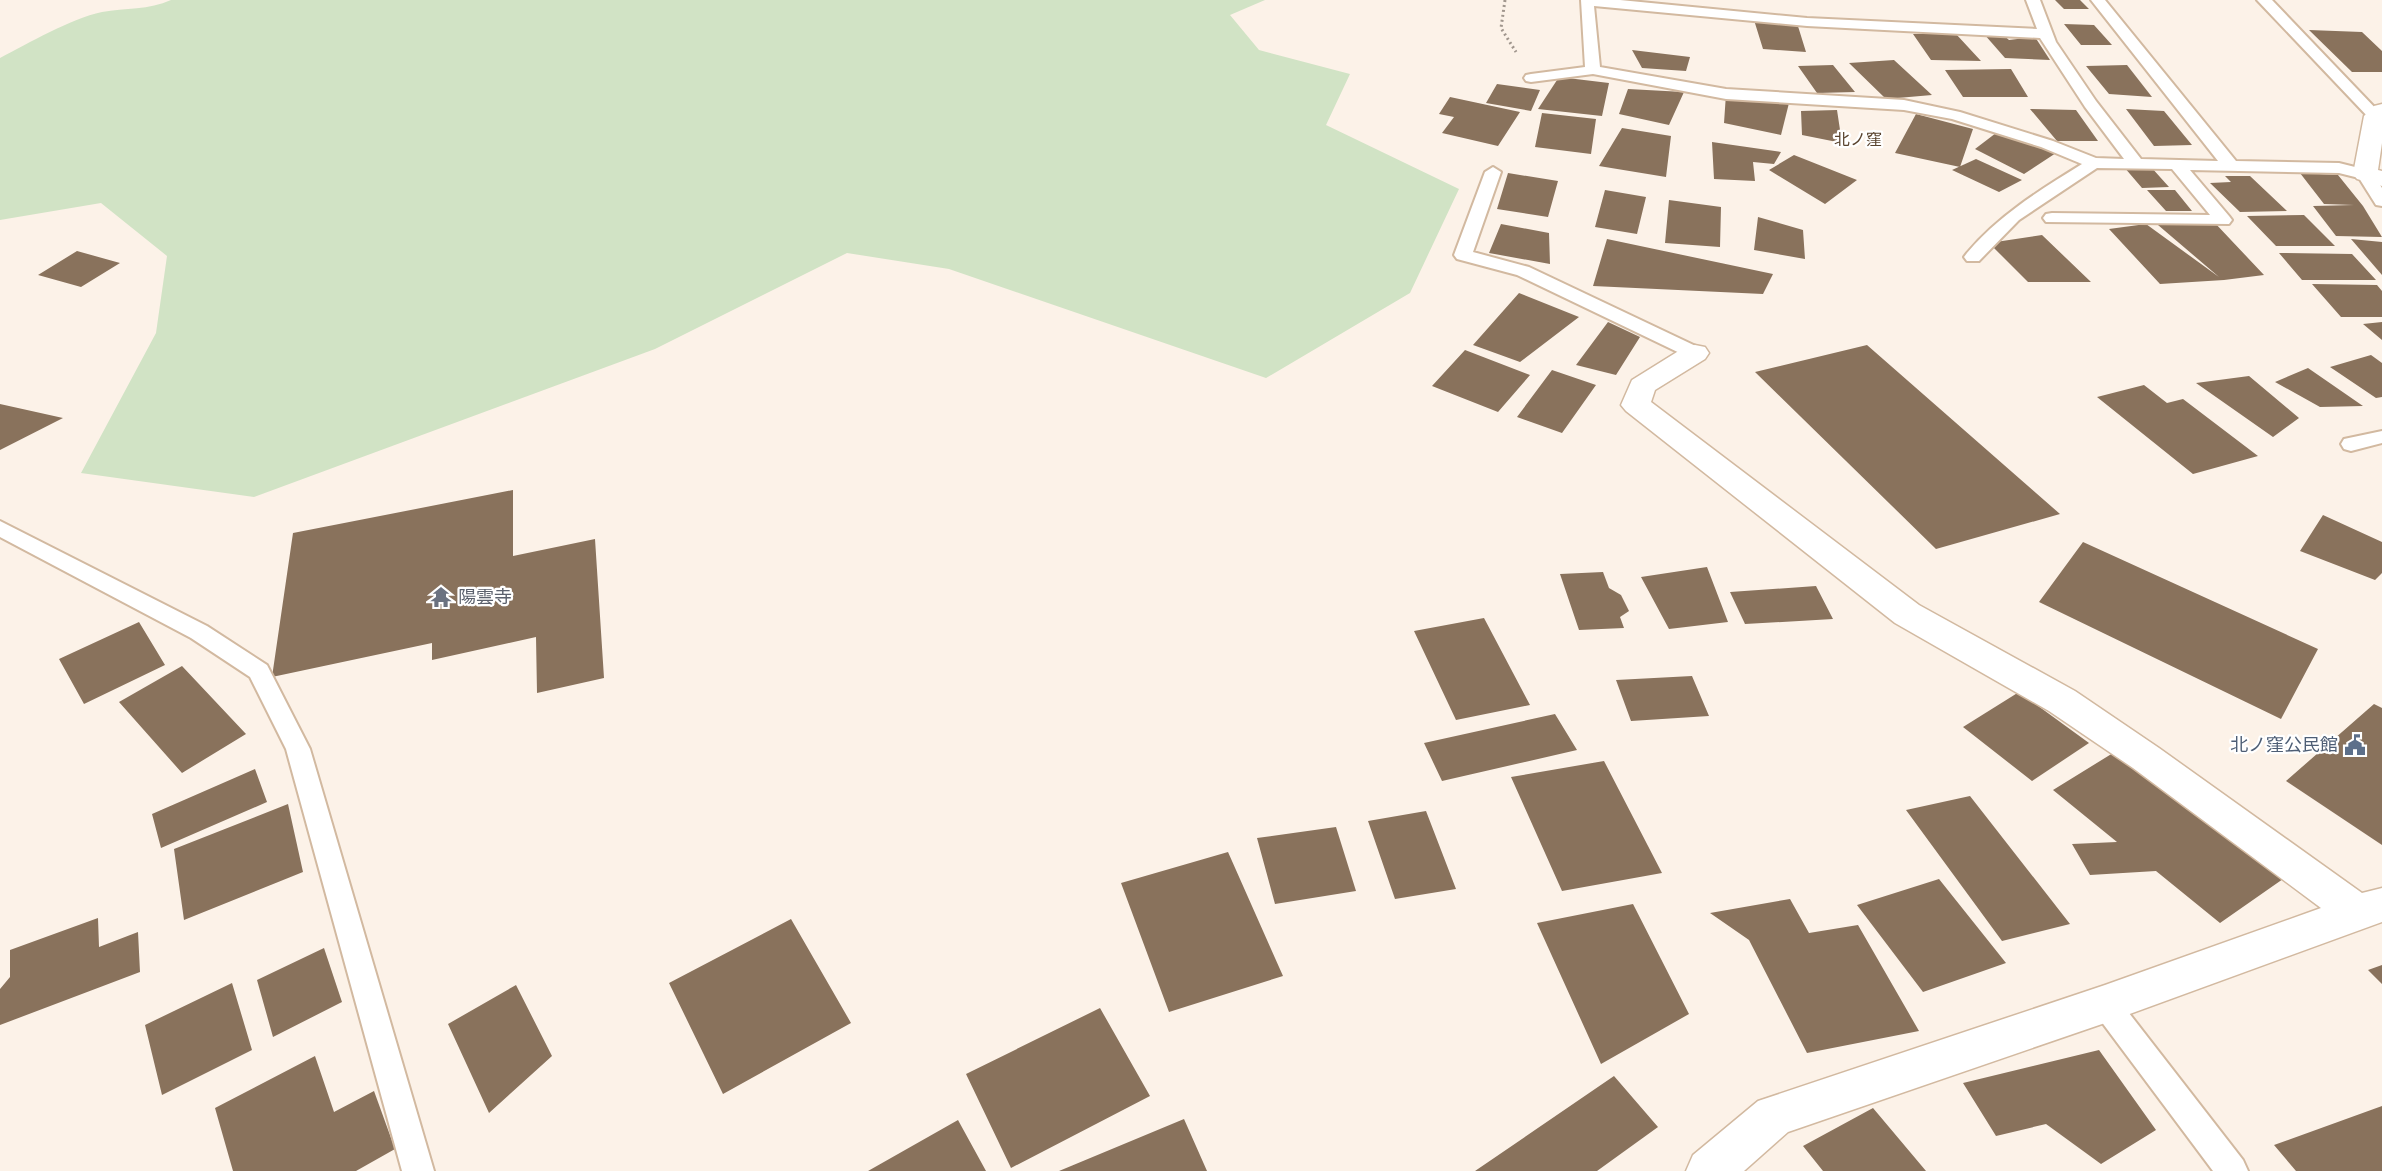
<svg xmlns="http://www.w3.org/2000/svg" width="2382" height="1171" font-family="Helvetica,'Noto Sans JP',sans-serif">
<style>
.green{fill:#d1e3c5}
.building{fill:#89725c}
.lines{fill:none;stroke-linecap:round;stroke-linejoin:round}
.service-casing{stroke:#d2b9a0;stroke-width:4}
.minor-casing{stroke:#d2b9a0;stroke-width:3}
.path{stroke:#a0968d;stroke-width:3;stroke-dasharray:2 3;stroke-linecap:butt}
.service{fill:#fff;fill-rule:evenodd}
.minor{fill:#fff;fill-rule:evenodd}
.labels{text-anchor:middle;stroke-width:4.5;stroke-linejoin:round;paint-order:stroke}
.far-neighbourhood-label{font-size:16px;fill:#59432e;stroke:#fff}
.worship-label{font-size:18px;fill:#5b616d;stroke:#fff;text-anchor:start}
.service-label{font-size:18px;fill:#4e5e75;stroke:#fff;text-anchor:end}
</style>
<rect width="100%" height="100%" fill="#fcf2e8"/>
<!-- green -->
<path class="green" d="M171,0H1265L1230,15L1259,50L1350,74L1326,125L1459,189L1410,293L1266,378L949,269L847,253L655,349L254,497L81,473L156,333L167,256L101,203L0,220V58C29,43 70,19 102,12C125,8 149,10 171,0Z"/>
<!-- building -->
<path class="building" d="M2055,0H2080L2089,9H2064Z
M1754,20L1797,23L1806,52L1763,49Z
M2064,24L2094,25L2112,45H2081Z
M2309,30L2362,32L2382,51V72H2352Z
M2001,33L2009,40L2035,37L2050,60L2005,58L1984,34Z
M1913,34H1956L1981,61L1931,60Z
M1632,50L1690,57L1686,71L1642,68Z
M1894,60L1932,95L1886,99L1849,63Z
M1833,65L1855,92L1817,93L1798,66Z
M2127,65L2152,97L2109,94L2086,66Z
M2011,69L2028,97H1963L1945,70Z
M1559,77L1609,83L1602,116L1538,109Z
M1497,84L1540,90L1531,111L1486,103Z
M1628,89L1684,92L1669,125L1619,114Z
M1726,94L1789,103L1781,135L1724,123Z
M1450,97L1520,112L1498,146L1442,133L1454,117L1439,114Z
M2030,109L2076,110L2098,141H2057Z
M2126,109L2164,111L2192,145L2154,146Z
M1837,110L1842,143L1802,135L1801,111Z
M1542,113L1596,119L1591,154L1535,147Z
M1916,114L1973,129L1960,167L1895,153Z
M1622,128L1671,136L1666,177L1599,166Z
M1996,133L2056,153L2024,174L1975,149Z
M1712,142L1781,152L1774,164L1753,162L1755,181L1714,179Z
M1794,155L1857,180L1825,204L1769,170Z
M1976,159L2022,180L1999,192L1952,170Z
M2124,167H2151L2169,187L2142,188Z
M1508,173L1558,181L1548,217L1497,209Z
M2300,173L2338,175L2363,206L2382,237L2336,236L2313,206L2354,205L2324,204Z
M2225,176H2250L2287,211L2240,212L2210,183L2231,182Z
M1605,190L1646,197L1637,234L1595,227Z
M2147,190H2175L2192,211H2166Z
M1669,200L1721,207L1720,247L1665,243Z
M2304,215L2335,246H2276L2247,216Z
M1758,217L1803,230L1805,259L1754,250Z
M2214,222L2264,275L2224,280L2160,284L2109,229L2146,224L2219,277L2158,225Z
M1501,224L1549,233L1550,264L1489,253Z
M2042,235L2091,282H2028L1989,243Z
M1607,239L1773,274L1763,294L1593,286Z
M2351,239L2382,242V275Z
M77,251L120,263L81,287L38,275Z
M2279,253L2352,254L2376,280H2302Z
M2312,284L2377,285L2382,291V317H2341Z
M1519,293L1579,317L1520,362L1473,345Z
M1608,322L1640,337L1616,375L1576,365Z
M2382,322V340L2363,324Z
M1867,345L2060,514L1936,549L1755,372Z
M1465,350L1530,375L1498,412L1432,386Z
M2371,355L2382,363V397L2376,398L2330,367Z
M2308,368L2363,406L2320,407L2275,382Z
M1552,370L1596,385L1562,433L1517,417Z
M2249,376L2299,418L2273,437L2196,383Z
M2144,385L2167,403L2183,399L2258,456L2193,474L2097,397Z
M0,404L63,418L0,450Z
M513,490V556L595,539L604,678L537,693L536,637L432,660V643L272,677L293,533Z
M2323,515L2382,542V573L2375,580L2300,551Z
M2083,542L2318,649L2281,719L2039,602Z
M1707,567L1728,622L1669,629L1641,577Z
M1603,572L1609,588L1621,595L1629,611L1620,617L1624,628L1579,630L1560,574Z
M1816,586L1833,619L1745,624L1730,592Z
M1484,618L1530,705L1456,720L1414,631Z
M139,622L165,665L84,704L59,659Z
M182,666L246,734L182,773L119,702Z
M1692,676L1709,716L1631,721L1616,680Z
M2019,692L2089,743L2032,781L1963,727Z
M2374,704L2382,708V845L2286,781Z
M1555,714L1577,750L1442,781L1424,743Z
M2113,753L2188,810L2201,802L2293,872L2220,923L2156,871L2090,875L2072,844L2117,842L2053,790Z
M1604,761L1662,873L1562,891L1511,777Z
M255,769L267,802L161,848L152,814Z
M1970,796L2070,924L2002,941L1906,810Z
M288,804L303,872L184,920L174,849Z
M1426,811L1456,889L1395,899L1368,821Z
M1336,827L1356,891L1275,904L1257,838Z
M1228,852L1283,976L1169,1012L1121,883Z
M1939,879L2006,963L1923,992L1857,905Z
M1790,899L1809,933L1858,925L1919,1031L1807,1053L1749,940L1710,913Z
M1633,904L1689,1014L1601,1064L1537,923Z
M98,918L99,947L138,932L140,972L0,1025V989L10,977V950Z
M791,919L851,1023L723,1094L669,983Z
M324,948L342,1002L273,1037L257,980Z
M2382,965V984L2368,970Z
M232,983L252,1050L162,1095L145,1025Z
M516,985L552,1056L489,1113L448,1024Z
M1100,1008L1150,1096L1011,1168L966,1074Z
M2099,1050L2156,1130L2101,1164L2046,1124L1996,1136L1963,1083Z
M315,1056L334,1112L374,1091L395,1149L356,1171H233L215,1108Z
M1614,1076L1658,1127L1597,1171H1475Z
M2382,1106V1171H2296L2274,1145Z
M1873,1108L1926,1171H1823L1803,1146Z
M1184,1119L1207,1171H1059Z
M958,1120L986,1171H868Z"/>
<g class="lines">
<defs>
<path id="service" d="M1581,0H1620L1807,18L2037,29L2026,0H2040L2056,42L2096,101L2141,159L2218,161L2091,0H2105L2236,161L2339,163L2371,171L2382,188V206L2376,205L2359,178L2339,173L2190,170L2229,216L2232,220L2229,224L2046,222L2043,218L2046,214L2052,213L2210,215L2172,169L2097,168L2019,220L1979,261H1967L1964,257L1967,253C1999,215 2040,190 2082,164L2041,147L1952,119L1904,110L1726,99L1593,74L1531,82L1526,81L1524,78L1526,75L1531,74L1585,67ZM1594,6L1807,26L2040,38L2085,107L2124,159L2096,158L2053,141L1960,112L1904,100L1726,89L1600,67Z
M2257,0H2272L2380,113V119H2370Z
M1493,167L1501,172L1473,252L1529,267L1702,349L1705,353L1702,357H1688L1517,275L1457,259L1454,255L1485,172Z
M2382,431V443L2351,451L2344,449L2341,444L2344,439Z
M0,521L207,626L267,665L310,749L434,1171H402L286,749L250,677L191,638L0,537Z
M2105,991L2115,995L2243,1160L2248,1171H2213L2095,1013L2091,1004L2095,995Z"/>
<path id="minor" d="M2382,104V143L2378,170L2382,171V186L2357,179L2353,174L2364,116L2374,106Z
M1695,345L1705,347L1709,353L1705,359L1655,390L1651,402L1919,605L2075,691L2159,748L2362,893L2382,888V922L2105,1023L1788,1132L1744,1171H1686L1693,1155L1758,1101L2105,985L2321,908L2133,768L2049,711L1895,623L1626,411L1621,405L1632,380L1685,347Z"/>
</defs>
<!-- service casing -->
<use href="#service" class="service-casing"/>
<!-- minor casing -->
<use href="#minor" class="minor-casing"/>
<!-- path -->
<path class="path" d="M1505,0L1501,28L1516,52"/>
<!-- service -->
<use href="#service" class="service"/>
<!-- minor -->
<use href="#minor" class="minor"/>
</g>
<!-- icons -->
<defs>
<symbol id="temple-bare" viewBox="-9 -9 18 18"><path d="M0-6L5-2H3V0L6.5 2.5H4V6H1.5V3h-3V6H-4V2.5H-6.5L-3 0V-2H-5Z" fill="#6b7280" stroke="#fff" stroke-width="2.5" paint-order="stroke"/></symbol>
<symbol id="civic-bare" viewBox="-9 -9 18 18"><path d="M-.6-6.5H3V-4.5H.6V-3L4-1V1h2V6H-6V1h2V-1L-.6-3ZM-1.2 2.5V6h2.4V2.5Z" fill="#5c6f8a" stroke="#fff" stroke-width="2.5" paint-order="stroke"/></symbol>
</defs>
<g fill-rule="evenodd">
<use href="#temple-bare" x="426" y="582" width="30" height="30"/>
<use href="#civic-bare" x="2340" y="730" width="30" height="30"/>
</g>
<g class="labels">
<!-- far-neighbourhood labels -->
<g class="far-neighbourhood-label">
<text x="1858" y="145">北ノ窪</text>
</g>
<!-- worship labels -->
<g class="worship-label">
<text x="458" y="603">陽雲寺</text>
</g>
<!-- service labels -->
<g class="service-label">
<text x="2338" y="751">北ノ窪公民館</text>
</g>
</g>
</svg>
